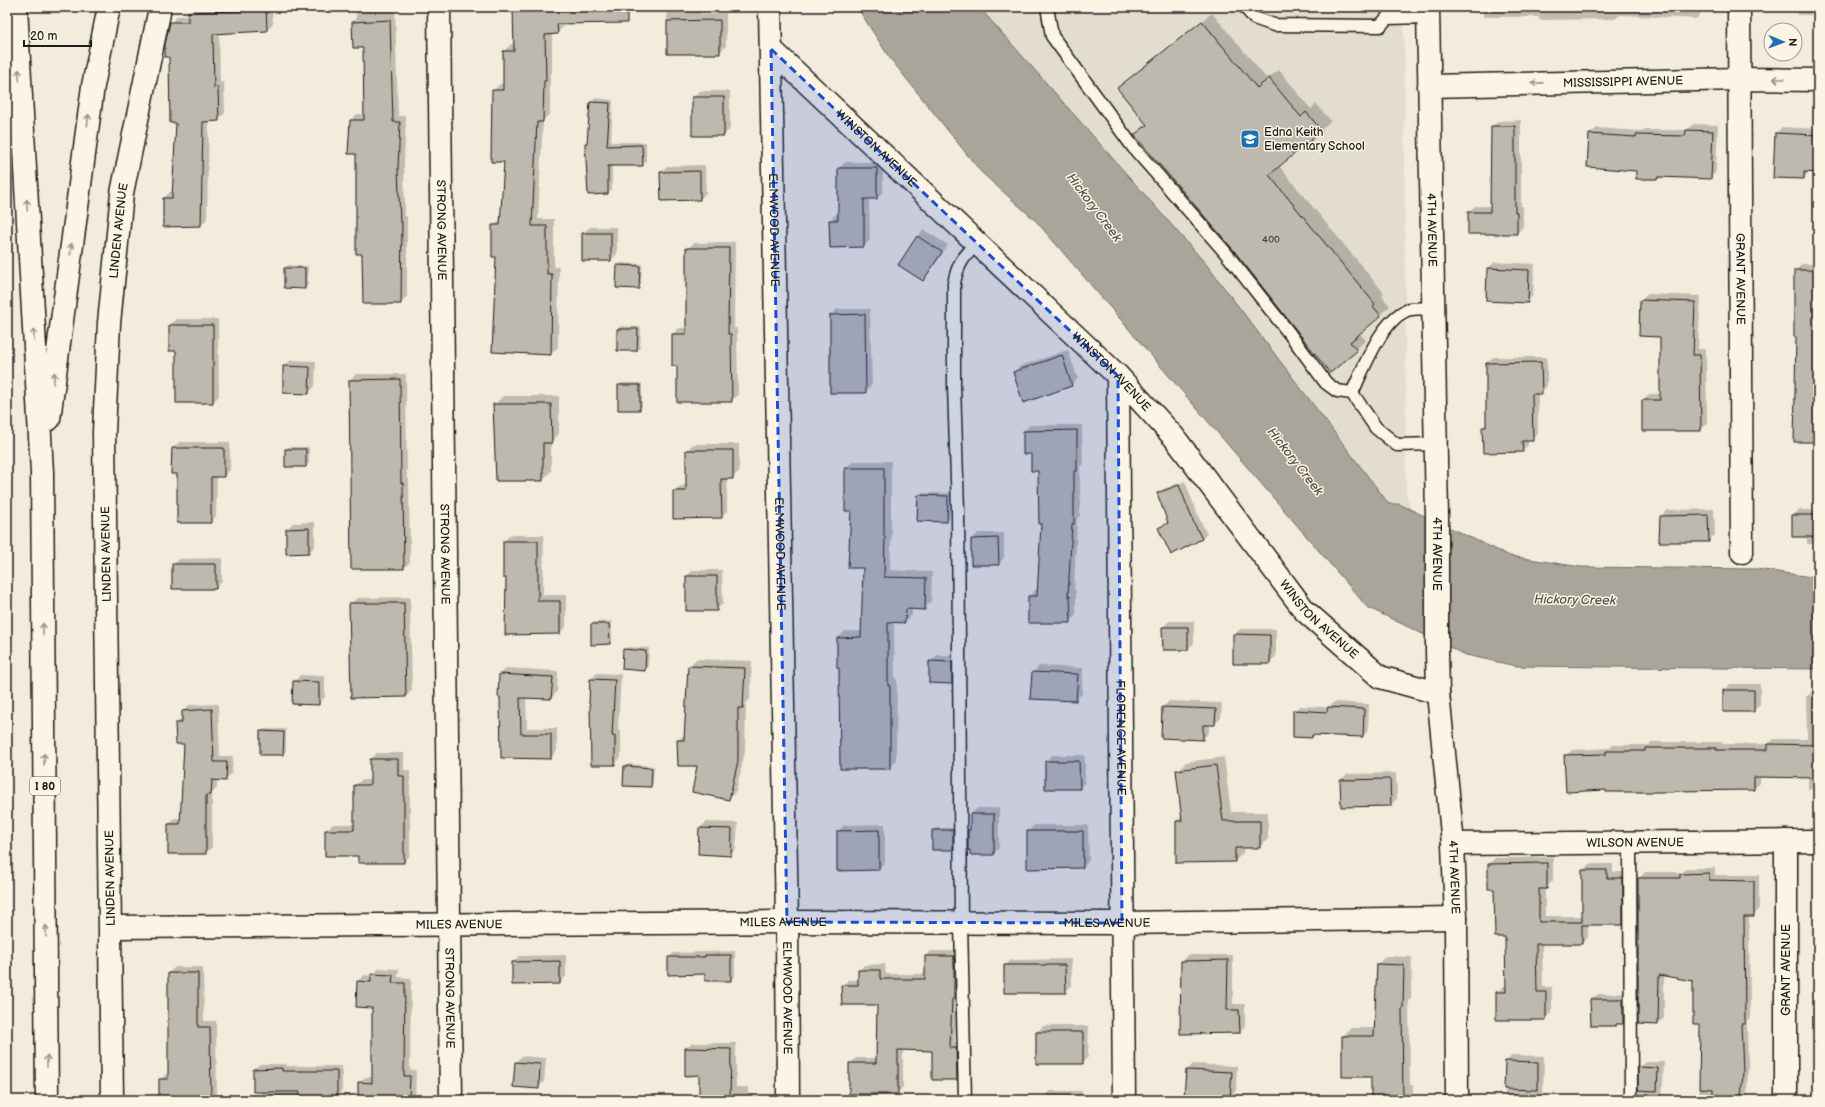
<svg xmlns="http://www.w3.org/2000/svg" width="1825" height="1107" font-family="'Balsamiq Sans',sans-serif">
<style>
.built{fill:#e3ddcf}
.water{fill:#aaa59b;stroke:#716e68}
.shadow{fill:#0003}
.building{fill:#beb9ae;stroke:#1c1c1c}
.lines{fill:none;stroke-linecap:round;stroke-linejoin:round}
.lane-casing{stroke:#1c1c1c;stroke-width:15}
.street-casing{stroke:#1c1c1c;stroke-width:25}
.secondary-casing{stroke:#1c1c1c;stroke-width:25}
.highway-casing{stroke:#1c1c1c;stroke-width:25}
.lane{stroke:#fcf5e5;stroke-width:12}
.street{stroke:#fcf5e5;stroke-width:22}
.secondary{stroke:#fcf5e5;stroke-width:22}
.highway{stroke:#fcf5e5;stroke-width:22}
.oneway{stroke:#97938b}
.marked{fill:#1d4ed8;fill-opacity:0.2;stroke:#1d4ed8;stroke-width:3;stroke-dasharray:8 5;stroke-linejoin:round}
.labels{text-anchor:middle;stroke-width:3;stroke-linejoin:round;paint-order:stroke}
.number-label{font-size:10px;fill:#444340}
.shield{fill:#fcf5e5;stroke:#5f5d58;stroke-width:1}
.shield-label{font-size:11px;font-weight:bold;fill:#1c1c1c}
.street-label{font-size:12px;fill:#1c1c1c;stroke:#fcf5e5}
.poi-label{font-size:12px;fill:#1c1c1c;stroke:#fcf5e5;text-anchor:start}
.water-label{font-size:13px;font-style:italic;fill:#55534f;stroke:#fcf5e5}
</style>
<rect width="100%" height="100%" fill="#f3ecdd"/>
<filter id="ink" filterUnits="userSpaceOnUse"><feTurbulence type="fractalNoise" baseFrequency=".025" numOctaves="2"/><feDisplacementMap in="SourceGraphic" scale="8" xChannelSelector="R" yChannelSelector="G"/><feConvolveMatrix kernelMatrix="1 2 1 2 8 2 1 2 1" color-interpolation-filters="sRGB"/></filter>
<g filter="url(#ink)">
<!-- built -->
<path class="built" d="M979,7H1404L1406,493L1411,510L1399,504H1389L1206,264Z"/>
<!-- water -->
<path class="water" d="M857,7H979L1206,264L1389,504H1399L1510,556L1581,567L1757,569L1818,578V669L1516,666L1466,655L1367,607L1036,221L981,172L889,57Z"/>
<!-- shadow -->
<path class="shadow" d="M195,7H272L273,24L267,30L219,32L220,82H224L225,113L218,120L209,121L207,219L201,225L164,198L170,192H174L177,122L171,23L177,16H189V12Z
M356,7H395L398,116H406L404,162L405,216H407V296L401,303L363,253L357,153L351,120L357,114H365L364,47H354L353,22L356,19Z
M514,7H607L564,23V26L557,33H552V73L550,75V114L543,120L538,219H554V267H559L558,347L551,354L497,256L493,226L502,219L505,161L493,91L500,84H504V51L511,44H515Z
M667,7H700V14L726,13V46L719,53H668Z
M1483,7H1702L1701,13L1696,19L1620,15L1615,19L1539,20V17H1483Z
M1797,7H1818V15H1797Z
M1212,13L1267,79L1279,70L1311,109L1316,104L1331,121L1279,166L1384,293L1382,296L1390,306L1359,333L1366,340L1331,371L1232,247L1136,135L1148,124L1119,88L1128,79Z
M699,91H730V129L724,135L693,98Z
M595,98L613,100L611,142H646V161L642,165H612V189L608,193L586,144L588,141L591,102Z
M1521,120V206H1523V227L1517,233L1469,212L1475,206H1491L1492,127L1498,121Z
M1693,124L1718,125L1716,172L1710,178L1659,176L1658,178L1590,134L1597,128L1642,131L1643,130H1687Z
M1782,127L1818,129V172L1810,171L1804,178L1776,133Z
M845,162H883V192L877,198H869L870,240L864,246L830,220L836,214H839V168Z
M705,165L706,193L700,199L661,172L667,166Z
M590,227H617V254L611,260L583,233Z
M924,230L948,245L929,273L923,280L900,264L918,236Z
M735,242L734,328H737L738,395L731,401L678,365L673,334L679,328H687V249L694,243Z
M1495,262L1535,264L1533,295L1527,302L1488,268Z
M621,263L642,264L641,285L638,288L618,266Z
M1802,264H1818V441L1797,336L1795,271Z
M288,265L308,266V285L305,288L285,268Z
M1648,294L1701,296L1698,349H1706L1707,424L1701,430L1643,401L1649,394H1661L1662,336L1641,300Z
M837,309H870L872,385L865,392L831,315Z
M176,319H218L219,396L213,402L177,350L170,325Z
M621,326L641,327L640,348L637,350H618V329Z
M1068,350L1078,379L1071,385L1014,372L1020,366Z
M1493,357H1547V386L1541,393H1538V434L1532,440H1528V445L1522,451L1483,428L1487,423V363Z
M291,360L316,361L315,386L309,393L284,366Z
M356,374H406L407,478H409L410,562L404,568L350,380Z
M621,383H642V406L639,409L619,386Z
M503,396H559V434L551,442V471L543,480L494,405Z
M1030,425H1082L1083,464L1080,467V516L1077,519L1074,590H1076V615L1070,622L1029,597L1035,590H1039L1042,523L1039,470L1024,431Z
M179,442H230V470L224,476H217L216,516L210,522L178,473L173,449Z
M693,444H739V472L732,478H727V511L721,517L674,492L680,486L687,485V450Z
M288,447H309V463L306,466L286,450Z
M853,461H891V529H892L890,570L932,572L931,601L924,609L912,608V615L905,622H894L895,679H897L896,761L889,768L840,667H838V638L845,631H862L864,567L852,510L846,468Z
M1185,481L1198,516L1207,534L1202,539L1159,529L1168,521L1158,494L1163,489Z
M921,493H950V518L947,521L919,496Z
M1714,509L1715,535L1708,541L1661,516L1667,510Z
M1799,510H1818V544H1807V536L1793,516Z
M315,522V546L309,552L287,529L293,523Z
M978,533H1004V558L998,564L972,539Z
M510,535H544L543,595H566V627L560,633L507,577L504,541Z
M222,558V582L215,588L173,565L179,559Z
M693,570H722L723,604L716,610L687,576Z
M410,597L412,690L406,696L350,604L357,598Z
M612,621V640L609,643L592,624L595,622Z
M1169,621H1194V643L1188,649H1164L1163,627Z
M1240,629H1276V656L1270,662L1234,635Z
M627,647L649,648L648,667L645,670L624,650Z
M937,655L957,656L958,677L951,683L930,662Z
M696,659L752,661L750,699L746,704L745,752L736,791L729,799L699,765H679L678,740L686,733L689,666Z
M1039,666L1083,668L1082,694L1076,700L1033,673Z
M506,668L558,671L557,692L551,698L526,697L527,728H557V751L551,758L502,757L500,674Z
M597,673L621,674L618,730H621V757L615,764L591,679Z
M300,675L325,676V697L318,704L294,682Z
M1730,684H1760V704L1754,711L1724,690Z
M1818,690V789H1808V777L1760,776V783L1754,789L1676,790L1674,791L1607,789L1565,756L1572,750L1610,748L1613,745H1649L1652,742H1722V744H1768L1774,739H1807L1806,697L1813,691Z
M1169,701L1222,703L1221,718L1215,724H1209V732L1203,739L1163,707Z
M1334,702L1369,704L1368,731L1363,736L1315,734L1311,737L1294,711L1300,706L1329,707Z
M218,704L220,756H233L232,773L225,780L217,779V788L212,793V847L206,853L169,824L175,818H181L185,742L176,724L182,717L183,711L189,705Z
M264,729H286V751L283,754L261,732Z
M377,753H404V770H410V855L404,862L359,855L326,830L333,824H355V786L361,780H371V759Z
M1052,755H1085V782L1079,788L1046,761Z
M1224,757L1231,812H1268V839L1260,847H1243V853L1235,861L1177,821L1183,815L1177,771L1186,762Z
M628,764L654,766L653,783L651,786L625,767Z
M1396,773L1397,799L1390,805L1341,780L1347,774Z
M977,808H999V848L993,854L969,830L971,828V814Z
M706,822L738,823L736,849L730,855L700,828Z
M885,824V863L879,869L838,870V831L844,825Z
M1034,825H1088L1089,861L1083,867L1028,832Z
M936,828H955V846L953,849L933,831Z
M1553,857V881L1545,888V916H1583V871L1589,864H1613V872H1628L1629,918L1622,924H1588V937L1582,943H1542L1543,987H1552V1013L1545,1019L1497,993L1503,986H1507L1506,936L1495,888H1489V864L1495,858Z
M1687,868H1715V875H1759V910L1753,916H1749L1750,1017L1747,1021L1748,1065L1747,1100H1699L1701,1023L1694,980L1664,975V1018L1658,1024L1639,878L1645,872H1683Z
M735,951V976L731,980L706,973L669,958L673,953Z
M931,951H960L955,1042H962V1073L957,1079L933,1050L903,1049V1087L897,1093L850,1064L856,1058H877L878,1004L842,986L848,980H859V971L864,965L885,964L886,974H926V956Z
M566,955V976L560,983L513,984V963L519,956Z
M1188,955H1233V1004H1245V1026L1239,1032L1182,961Z
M1385,956L1412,957L1411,999L1409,1001L1410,1085H1413V1100H1372V1076L1343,1036L1350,1028H1375L1378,964Z
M1071,959L1072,985L1065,992L1005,966L1011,960Z
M175,967H203L204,1021H216L217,1100H160V1080L166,1074H169V973Z
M379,968L399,969L398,977L411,978L410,1070H416L415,1100H359V1083L366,1077H373V1007L358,981L364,975L372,976Z
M1629,993V1017L1623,1023H1618L1616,1025H1592L1591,1000L1598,994Z
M1043,1026H1089L1088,1057L1082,1063L1037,1032Z
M692,1043H736V1087H748V1100H700V1074L686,1049Z
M1512,1055L1544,1056L1543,1100H1505L1506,1062Z
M522,1056L546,1058L544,1082L538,1088L516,1062Z
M1645,1062H1664L1662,1100H1639V1068Z
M260,1064H286L287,1066H342V1091L337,1096L288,1097V1100H261V1091H254V1069Z
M1193,1064L1237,1066L1236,1091L1230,1097H1227V1100H1187V1070Z
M1050,1091H1082V1100H1044V1097Z"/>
<!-- building -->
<path class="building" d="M513,7H627V23L557,24L558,34L545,35L546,81H544L543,122H537L532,226H547V274H552L551,355L492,352L496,257H492V225H500L504,162H491L492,90H503V51H514Z
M266,8L267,31L213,34L214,88L218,87L219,121L203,122L201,226L163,227V198H172L176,123H170L169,57H165V44L170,22H188V12L242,11V9Z
M390,20L393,122H400L398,169L400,222H402L401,304H363L362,254H356V154H348L350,120H364L363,48H353L352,22Z
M720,20V54H667V21Z
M1202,21L1257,88L1269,78L1301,117L1306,112L1322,131L1269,175L1375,304L1373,306L1381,316L1350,342L1357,351L1330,373L1231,247L1134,135L1147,125L1117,88Z
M692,97H724V136H692Z
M590,102L610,103L607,146L642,145L643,166H608V194L588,195L585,143H587Z
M1491,126H1515V212H1517V234H1468V212H1490Z
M1686,130L1713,131L1711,179L1658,177V179H1636V171L1587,167L1589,134L1636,137V135L1685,136Z
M1775,133L1818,135V173L1804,172V179L1773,178Z
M838,168H877V199H864V247L830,248L829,220H838Z
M700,171V200L661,201L660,172Z
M582,233H611V261H582Z
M917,236L942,252L923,281L898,265Z
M686,248H729L728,334H731L732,402H677V366H672V334H686Z
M617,265L640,266L639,289L616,288Z
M284,268H305V289L284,288Z
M1487,268L1529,270L1528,303L1486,301Z
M1794,270H1818V442H1794L1796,337H1794Z
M1640,300L1695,302L1693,355H1700L1701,431H1642V400H1660V337L1639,336Z
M865,314L866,393H830V315Z
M169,325H213V403H176V351H169Z
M617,329H638L637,351H617Z
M1062,355L1072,386L1023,403L1013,372Z
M1541,362L1542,394H1532L1533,441H1522L1523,452L1483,453L1482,427H1486V363Z
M283,366L310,367L309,394L283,393Z
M400,379L401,483H403L404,569H351L349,380Z
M618,385H640V410H618Z
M493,404H551L552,443H543V481H496Z
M1077,430V471H1074V524H1072L1068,596H1070L1071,623H1028V596H1037L1041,524H1039L1038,471H1031V454H1023V431Z
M172,448H224V477H211V523H177V474H171Z
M285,449H306V467H285Z
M686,450H733V479H721L722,518L673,519V491H686Z
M845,468H884V536H885L884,577L926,578L925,610L906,609L905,623L888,622V686H890V769H840L839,668H837V638L861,637L863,568H848L851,511H845Z
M1179,485L1193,521L1202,539L1171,555L1158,528L1168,523L1157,493Z
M918,495L948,496L947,522L917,521Z
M1708,515L1709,542H1659L1660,516Z
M1792,515H1818V537H1792Z
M309,528V553L286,554V529Z
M998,538L999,565H971V539Z
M503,541H538V601H560V634L505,635L506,578H503Z
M172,564H216V589H172Z
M686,576H717V611H686Z
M349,603H404L406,697L351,698Z
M591,624H609L610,644L591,645Z
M1162,627H1188V650H1163Z
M1233,634L1270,635V664H1233Z
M623,649L646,651L645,671L622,669Z
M929,661L952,662V684L929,683Z
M688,666L745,668L743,708H738V761L729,800L692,792L697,766H678L677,740H684Z
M1032,672L1078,674L1076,701L1030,699Z
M499,674L553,677L551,699L520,698L521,734H551V759L501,758L500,697H498Z
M590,679L615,680L612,736H615V765H591L590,704H589Z
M293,681L319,682V705L292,704Z
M1723,690H1754V712H1723Z
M1162,707L1216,709L1215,725H1203V740L1161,738Z
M1328,707L1364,709L1363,737L1312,735V738L1293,737V710L1327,712Z
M212,709L214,762H227L226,781L212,780L211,795H206V854H168V824H180L184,744H176L175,723H182V711Z
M260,731L284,732L283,755H260Z
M1767,744L1818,745V778L1754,777V790L1674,791V792H1606V790L1566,792L1564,755L1606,754V751H1645V748H1716V750H1767Z
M370,759H398V776H404V863H358V856H325V830H354V785H370Z
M1045,761H1079L1080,789H1045Z
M1216,765L1223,821H1260V848H1235V862L1176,863V821H1182L1176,770Z
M624,766L652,768L651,787L623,786Z
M1390,779L1391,806L1341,807L1340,780Z
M970,814H994V855H970V850H968V830H970Z
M699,828L732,829L731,856L698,854Z
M879,830V870L837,871V831Z
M932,830H953V850H932Z
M1027,831H1083V868L1027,869Z
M1547,863V889H1539V922H1582V870H1607V878H1623V925H1582V944H1536L1537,992H1546V1020H1496V992H1506L1505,937H1495L1494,889H1488V864Z
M1709,873V880L1754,881V917H1744L1745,1024H1741L1743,1072L1741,1100H1713V1089L1699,1088L1700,1024H1693V981L1659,975L1658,1025L1638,1024V878H1680V874Z
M705,955H731V981H705V974L668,975V957H705Z
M925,956H954V999H952L950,1048H956L957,1080H932V1051L898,1050V1094H849V1063H876L877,1005H842L841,985H858V970H880V979H925Z
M1228,960L1227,1010H1239L1240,1033L1180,1034L1181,961Z
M560,961V984L512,985V962Z
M1377,964L1404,965L1403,1008H1402L1403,1100H1371V1077H1342V1036H1374Z
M1004,965H1065L1066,993H1004Z
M168,973H198V1027H210L211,1100H159V1079H168Z
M371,974L393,975L392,983H405L404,1076H410L409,1100H358V1082L372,1083V1008L356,1007L357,981L371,982Z
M1590,999H1623V1024H1616V1026H1591Z
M1036,1032H1083V1064H1036Z
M685,1048L731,1049L730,1100H699V1075L685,1076Z
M1505,1061L1538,1062V1090L1504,1089Z
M515,1062L540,1064L539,1089L513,1087Z
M1638,1067L1658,1068L1657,1091L1638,1090Z
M282,1068V1071H337V1097L300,1098V1092H253V1069Z
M1186,1070L1232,1072L1230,1098L1184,1096Z"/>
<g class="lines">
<defs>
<path id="lane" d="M1047,7L1052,36L1133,147L1225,252L1289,333L1326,383L1337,391L1352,393
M1245,7L1254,18L1274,25L1380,26L1387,18L1428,17
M1433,309C1426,309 1418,308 1411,309C1383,315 1363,370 1352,393L1376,428L1397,445L1435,444
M1630,843L1631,1100
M965,1100L961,923L958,510L954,385V283C958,263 963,258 977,243"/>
<g id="street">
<path id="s1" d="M439,7L451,1100"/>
<path id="s2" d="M770,7L787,922L788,1100"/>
<path id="s3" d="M1739,7L1742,552"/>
<path id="s4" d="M771,49L1118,376L1174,437L1305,611L1380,677L1438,693"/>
<path id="s5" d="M1429,86L1740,79L1818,80"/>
<path id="s6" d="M1118,376L1124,1100"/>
<path id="s7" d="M1453,844L1818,841"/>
<path id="s8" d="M111,927L787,922L1122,923L1456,918"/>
<path id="s9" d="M112,1100L104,432L109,323L122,193L159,13"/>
<path d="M1786,1100V841"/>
</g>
<g id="secondary">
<path id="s10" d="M1428,7L1437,518V651L1438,693L1453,844L1456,918L1457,1100"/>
</g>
<path id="highway" d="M16,7L42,472L47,1100
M49,419L93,86L109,7"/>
</defs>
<!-- lane casing -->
<use href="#lane" class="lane-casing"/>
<!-- street casing -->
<use href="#street" class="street-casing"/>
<!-- secondary casing -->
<use href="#secondary" class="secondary-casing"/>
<!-- highway casing -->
<use href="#highway" class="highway-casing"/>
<!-- lane -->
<use href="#lane" class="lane"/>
<!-- street -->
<use href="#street" class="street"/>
<!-- secondary -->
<use href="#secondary" class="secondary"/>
<!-- highway -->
<use href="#highway" class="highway"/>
</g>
<!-- one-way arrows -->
<defs><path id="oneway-shaft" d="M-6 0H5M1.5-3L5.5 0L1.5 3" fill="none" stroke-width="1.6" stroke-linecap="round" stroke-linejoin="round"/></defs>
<g class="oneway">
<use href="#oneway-shaft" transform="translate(19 75) rotate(-93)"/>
<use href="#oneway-shaft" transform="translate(1779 79) rotate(-180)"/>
<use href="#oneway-shaft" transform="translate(1537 83) rotate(179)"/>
<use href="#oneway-shaft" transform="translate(88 120) rotate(-83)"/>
<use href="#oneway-shaft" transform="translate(27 205) rotate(-93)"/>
<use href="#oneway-shaft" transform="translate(71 249) rotate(-83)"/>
<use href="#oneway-shaft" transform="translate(34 335) rotate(-93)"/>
<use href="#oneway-shaft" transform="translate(54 378) rotate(-83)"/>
<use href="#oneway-shaft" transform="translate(43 629) rotate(-90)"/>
<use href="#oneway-shaft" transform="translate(44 759) rotate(-90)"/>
<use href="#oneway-shaft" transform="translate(46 931) rotate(-90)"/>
<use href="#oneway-shaft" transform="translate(47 1061) rotate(-90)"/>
</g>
</g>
<!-- marked area -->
<path class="marked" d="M771,49L1118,376L1122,923L787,922Z"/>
<!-- icons -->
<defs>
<symbol id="school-square" viewBox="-11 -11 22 22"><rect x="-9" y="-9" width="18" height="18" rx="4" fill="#1f6fb2" stroke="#fcf5e5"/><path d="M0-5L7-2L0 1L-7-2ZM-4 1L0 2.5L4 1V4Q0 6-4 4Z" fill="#fff"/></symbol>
</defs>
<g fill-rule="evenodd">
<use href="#school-square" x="1239" y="128" width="22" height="22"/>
</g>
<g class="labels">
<!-- number labels -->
<g class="number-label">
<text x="1271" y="243">400</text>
</g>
<!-- shield labels -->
<rect class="shield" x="30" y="777" width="30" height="18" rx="3"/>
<g class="shield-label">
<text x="45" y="790">I 80</text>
</g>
<!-- street labels -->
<g class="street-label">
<text dy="4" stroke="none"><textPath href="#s5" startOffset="194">MISSISSIPPI AVENUE</textPath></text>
<text dy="4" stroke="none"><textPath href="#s4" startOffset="145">WINSTON AVENUE</textPath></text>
<text dy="4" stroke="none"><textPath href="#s1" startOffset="223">STRONG AVENUE</textPath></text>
<text dy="4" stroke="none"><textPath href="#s2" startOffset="223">ELMWOOD AVENUE</textPath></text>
<text dy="4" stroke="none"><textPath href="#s10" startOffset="223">4TH AVENUE</textPath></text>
<text dy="4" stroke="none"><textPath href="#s9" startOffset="870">LINDEN AVENUE</textPath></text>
<text dy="4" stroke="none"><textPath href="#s3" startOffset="272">GRANT AVENUE</textPath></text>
<text dy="4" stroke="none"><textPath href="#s4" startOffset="469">WINSTON AVENUE</textPath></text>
<text dy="4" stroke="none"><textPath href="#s1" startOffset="547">STRONG AVENUE</textPath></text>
<text dy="4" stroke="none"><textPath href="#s2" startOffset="547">ELMWOOD AVENUE</textPath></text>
<text transform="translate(106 554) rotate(-91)" y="4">LINDEN AVENUE</text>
<text dy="4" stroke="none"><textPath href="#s10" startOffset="547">4TH AVENUE</textPath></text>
<text dy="4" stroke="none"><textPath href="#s4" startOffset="793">WINSTON AVENUE</textPath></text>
<text dy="4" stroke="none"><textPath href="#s6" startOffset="362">FLORENCE AVENUE</textPath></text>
<text dy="4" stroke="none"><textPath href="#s7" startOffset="182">WILSON AVENUE</textPath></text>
<text dy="4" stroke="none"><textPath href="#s10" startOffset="871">4TH AVENUE</textPath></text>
<text transform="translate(110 878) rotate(-91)" y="4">LINDEN AVENUE</text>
<text dy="4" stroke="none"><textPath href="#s8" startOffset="672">MILES AVENUE</textPath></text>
<text dy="4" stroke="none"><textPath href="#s8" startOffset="996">MILES AVENUE</textPath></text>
<text dy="4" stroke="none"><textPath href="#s8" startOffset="348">MILES AVENUE</textPath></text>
<text transform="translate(1786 970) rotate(-90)" y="4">GRANT AVENUE</text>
<text dy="4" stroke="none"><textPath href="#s1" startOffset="991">STRONG AVENUE</textPath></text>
<text dy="4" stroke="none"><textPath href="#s2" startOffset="991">ELMWOOD AVENUE</textPath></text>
</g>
<!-- poi labels -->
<g class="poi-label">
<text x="1264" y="136">Edna Keith<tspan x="1264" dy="14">Elementary School</tspan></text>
</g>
<!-- water labels -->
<g class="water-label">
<text transform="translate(1095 207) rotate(53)" y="5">Hickory Creek</text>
<text transform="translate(1296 461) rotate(52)" y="5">Hickory Creek</text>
<text transform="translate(1575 599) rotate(1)" y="5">Hickory Creek</text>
</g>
</g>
<!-- margin -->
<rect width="1825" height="1107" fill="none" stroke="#fcf5e5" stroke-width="24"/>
<rect x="12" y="12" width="1801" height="1083" fill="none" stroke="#1c1c1c" stroke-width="1.5" filter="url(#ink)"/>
<!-- north arrow -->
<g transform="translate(1783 42) rotate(91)"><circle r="19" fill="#fcf5e5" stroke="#a29e95"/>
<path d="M0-3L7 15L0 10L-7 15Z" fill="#1f6fb2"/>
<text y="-6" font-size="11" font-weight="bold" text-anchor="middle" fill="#1c1c1c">N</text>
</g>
<!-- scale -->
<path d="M24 40v6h67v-6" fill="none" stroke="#1c1c1c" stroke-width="2"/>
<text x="30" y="40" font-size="12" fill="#1c1c1c" stroke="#fcf5e5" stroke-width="3" paint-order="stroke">20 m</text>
</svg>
